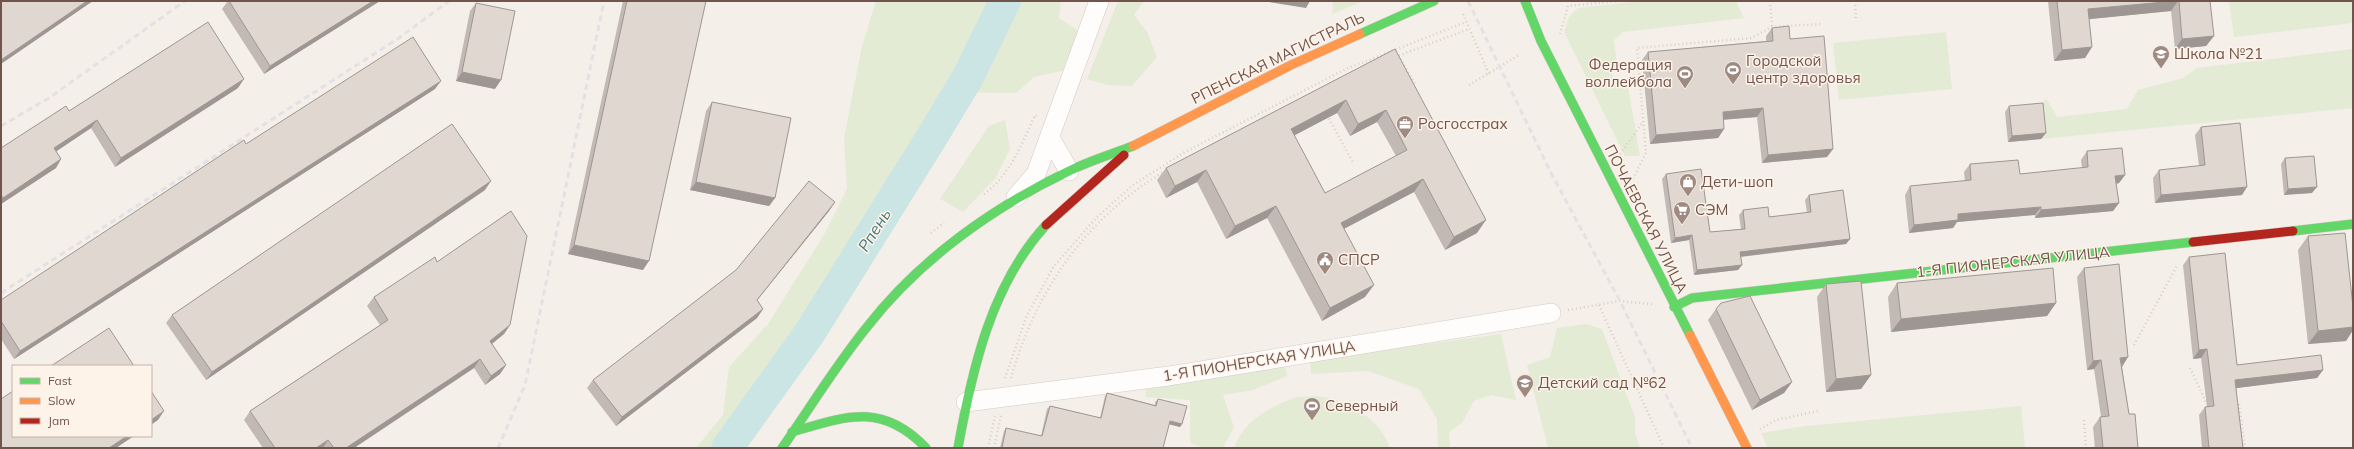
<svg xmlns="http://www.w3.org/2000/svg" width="2354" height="449" font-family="Mulish,sans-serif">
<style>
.green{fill:#e3ebd4}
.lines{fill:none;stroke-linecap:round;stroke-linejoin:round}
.river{stroke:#cbe5e5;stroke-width:32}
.street-casing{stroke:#d4cac6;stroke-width:20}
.fast-casing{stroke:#d4cac6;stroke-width:10}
.slow-casing{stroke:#d4cac6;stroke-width:10}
.jam-casing{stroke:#d4cac6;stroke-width:10}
.path{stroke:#d6ceca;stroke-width:2.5;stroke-dasharray:1 3;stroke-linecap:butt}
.street{stroke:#fefdfc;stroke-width:19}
.fast{stroke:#63d668;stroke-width:9}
.slow{stroke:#ff974d;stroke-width:9}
.jam{stroke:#b3261e;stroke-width:9}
.rail{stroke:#e3e1e4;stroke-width:3;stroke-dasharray:6 4;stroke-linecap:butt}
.wall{fill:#c2b9b4;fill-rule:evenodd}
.shaded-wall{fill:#9e9692}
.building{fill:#e1d7d1;stroke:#9e9692;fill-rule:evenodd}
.labels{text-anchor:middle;stroke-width:3;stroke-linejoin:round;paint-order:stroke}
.poi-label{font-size:15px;fill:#71544b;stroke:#fef3e9;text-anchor:start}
.street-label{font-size:15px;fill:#71544b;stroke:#fef3e9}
.water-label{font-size:16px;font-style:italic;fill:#43797c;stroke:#fef3e9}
</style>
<rect width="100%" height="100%" fill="#f5efe9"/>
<!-- green -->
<path class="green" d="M876,1H1061L1059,18L1080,32L1066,70L1034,77L1016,93L948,92L913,158L861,233L795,341L717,448H696L723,415L729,367L768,324L825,233L847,189L844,138L862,46Z
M1118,1H1144L1134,15L1147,32L1157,57L1132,86L1108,85L1087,79Z
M1333,1H1364L1332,14Z
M1643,1H1736L1744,18L1623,32L1614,40L1617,64L1612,73L1613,83L1628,87L1640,156H1625L1564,32L1569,17L1578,8Z
M2229,1H2353V23L2234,37Z
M1946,32L1952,89L1839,100L1833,43Z
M2353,49V108L2041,139L2039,109L2046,98L2057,117L2127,109L2138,90L2183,78L2197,68Z
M1005,120L1010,149L995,179L963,212L940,199L989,126Z
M1586,324L1602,329L1635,417V434L1640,447L1638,448H1548L1527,365L1550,357L1557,328Z
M1501,334L1516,400L1491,395L1474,401L1462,423L1449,432L1450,448H1438L1437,419L1419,389L1368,371L1311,374L1310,360Z
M1285,363L1287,376L1253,390L1223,395L1234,427L1223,448H1204L1190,443V400L1146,397L1145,382Z
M1296,397C1305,397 1316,395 1324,397C1352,402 1381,421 1390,448H1234C1244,420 1270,407 1296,397Z
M2021,406L2025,448H1768L1761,433L1806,426Z"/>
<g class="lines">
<!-- river -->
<path class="river" d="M727,448L809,334L930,140L968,77L1005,1"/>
<defs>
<path id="street" d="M1050,138L1069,171
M1016,197L1036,174L1099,1
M966,402L1169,376L1551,313"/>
<path id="fast" d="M1525,1L1541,41L1690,335
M1360,34L1434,1
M2293,231L2353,224
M1674,307L1692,298L2193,242
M792,432C846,416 882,402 926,448
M782,448C810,408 836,365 867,327C919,260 993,207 1069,171C1089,161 1112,154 1133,146
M958,448C972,370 991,285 1046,225"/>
<path id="slow" d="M1133,146L1291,65L1360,34
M1690,335L1747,448"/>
<path id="jam" d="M1046,225L1124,155
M2193,242L2293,231"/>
</defs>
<!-- street casing -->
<use href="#street" class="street-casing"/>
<!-- fast casing -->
<use href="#fast" class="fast-casing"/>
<!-- slow casing -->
<use href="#slow" class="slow-casing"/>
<!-- jam casing -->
<use href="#jam" class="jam-casing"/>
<!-- path -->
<path class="path" d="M1770,1L1772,26
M1855,1L1856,21
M1463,14L1489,74
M1560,34L1568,6L1617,1
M1398,55L1415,84
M1395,57L1469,29
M1469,85L1519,55
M1327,115L1354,164
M1620,154L1643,122
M1633,179L1646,153L1637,48L1751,38L1772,27L1822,24
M984,194C1010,175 1022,144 1035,115L1038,117
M931,233L944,223
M1599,305L1664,448
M1568,310L1620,301L1652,304
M2134,345L2178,264
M2190,368L2206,402
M1005,378L1027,315L1054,266L1096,218L1133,185L1185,152L1346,69L1466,22
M1011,378C1036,290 1086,218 1165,171
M2239,404L2245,448
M2084,420L2086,448
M1760,429L1776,420L1818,411
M988,448L995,416
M994,448L1001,415"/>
<!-- street -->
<use href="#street" class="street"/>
<!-- fast -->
<use href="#fast" class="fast"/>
<!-- slow -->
<use href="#slow" class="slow"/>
<!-- jam -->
<use href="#jam" class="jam"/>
<!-- rail -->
<path class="rail" d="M1468,1L1551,173L1620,301L1692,448
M1,126L49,98L185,1
M1,293L399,38L449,1
M498,448L525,385L604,1"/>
</g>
<!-- wall -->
<path class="wall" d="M228,1H380L264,74L222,9Z
M623,1H706L643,270L568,254Z
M2048,1H2210L2214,36L2206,46L2175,49L2171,11L2089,19L2092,47L2085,58L2054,61Z
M476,3L495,89L456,81L470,11Z
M1772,28L1790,39L1833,149L1827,157L1762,163L1757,117L1723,120L1724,129L1718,138L1650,144L1642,60L1648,52L1766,41V36Z
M1395,49L1477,233L1445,250L1414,192L1344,229L1365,297L1322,321L1267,218L1226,239L1197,182L1166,198L1157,180L1166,168ZM1337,113L1350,136L1377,122L1396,156L1325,193L1294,135Z
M238,88L115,167L91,128L56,151L61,159L56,168L1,204V148L69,111Z
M435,89L14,359L1,339V300Z
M712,102L775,198L769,206L690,190L706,111Z
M2009,106L2046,133L2041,139L2008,142L2005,112Z
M2201,127L2242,195L2155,203L2153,178L2159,170L2199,166L2195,135Z
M2087,151L2125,175L2119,183L2116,184L2119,203L2113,211L2035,218V215L1957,222L1953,228L1909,233L1905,195L1910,186L1965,181L1964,172L1970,164L2020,174L2082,168L2081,160Z
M2285,158L2312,193L2284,195L2281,164Z
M1666,174L1710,232L1741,229L1739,215L1743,210L1769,217L1807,213L1805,200L1809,195L1850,239L1846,244L1741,257L1742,265L1738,270L1694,275L1689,240L1671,243L1662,179Z
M485,190L206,380L166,323L172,315Z
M835,202L829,211L757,300L763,309L757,318L616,426L587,388L593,380Z
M2308,236L2353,307V330L2346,341L2308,344L2298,250Z
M2189,257L2237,365L2323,370L2317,378L2236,388L2243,448H2202L2199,415L2205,407H2207L2201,358L2193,359L2183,265Z
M437,262L510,325L504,334L492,344L506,365L500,374L485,385L474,368L354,448H263L244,420L250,411L380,325L367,306L374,297Z
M2084,268L2122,366L2129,414L2138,448H2095L2093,427L2100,417H2101L2094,369L2087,370L2077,277Z
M1897,283L2056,303L2047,316L1891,332L1888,297Z
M1826,284L1871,375L1861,389L1826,392L1817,297Z
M1716,309L1792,382L1784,393L1752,410L1708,320Z
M1107,393L1155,405V402L1158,399L1182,424L1180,427L1169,424L1163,448H1000L1004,431L1006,428L1041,436L1047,409L1050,406L1100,418L1105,396Z"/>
<!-- shaded-wall -->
<path class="shaded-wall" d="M87,1H93L1,64V60Z
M373,1H380L264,74L270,66Z
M1269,1H1310L1306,8L1269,2Z
M2175,1H2178L2171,11L2081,20L2088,9Z
M2214,36L2206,46L2175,49L2182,39Z
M2092,47L2085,58L2054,61L2062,50Z
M462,72L501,80L495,89L456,81Z
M244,79L238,88L115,167L121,158Z
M441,81L435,89L14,359L20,351Z
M1346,100L1337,113L1282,142L1291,129Z
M1763,108L1757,117L1717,120L1723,112Z
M1386,110L1377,122L1350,136L1358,124Z
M97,120L91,128L48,157L54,148Z
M1724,129L1718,138L1650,144L1656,135Z
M2046,133L2041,139L2008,142L2012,136Z
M1833,149L1827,157L1762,163L1768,155Z
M61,159L56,168L1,204V200L3,198Z
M1206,170L1197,182L1166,198L1175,186Z
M2125,175L2119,183L2110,185L2115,176Z
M1423,179L1414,192L1332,235L1341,223Z
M491,181L485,190L206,380L212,372Z
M696,182L775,198L769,206L690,190Z
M2247,187L2242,195L2155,203L2161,195Z
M2317,187L2312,193L2284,195L2288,189Z
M835,202L829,211L751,308L757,300Z
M2119,203L2113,211L2035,218L2041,210Z
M1276,206L1267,218L1226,239L1235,226Z
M2041,207L2035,215L1957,222L1953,228L1909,233L1914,225L1958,214Z
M1486,220L1477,233L1445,250L1454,237Z
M1692,235L1689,240L1671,243L1675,238Z
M1850,239L1846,244L1737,257L1740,252Z
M574,245L649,261L643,270L568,254Z
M1742,265L1738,270L1694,275L1697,270Z
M1374,285L1365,297L1322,321L1330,308Z
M2056,303L2047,316L1891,332L1901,319Z
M763,309L757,318L616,426L622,417Z
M510,325L504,334L484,350L490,341Z
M2353,327V330L2346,341L2308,344L2318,331Z
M2207,349L2201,358L2193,359L2199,350Z
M2128,357L2122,367L2120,358Z
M480,359L474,368L354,448H346Z
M2101,360L2094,369L2087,370L2093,361Z
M506,365L500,374L485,385L491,376Z
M2323,370L2317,378L2229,389L2235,380Z
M1871,375L1861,389L1826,392L1836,379Z
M1792,382L1784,393L1752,410L1760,400Z
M164,411L158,420L151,425V420Z
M1170,421L1182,424L1180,427L1168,424Z
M127,436H134L116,448H109Z
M328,440L323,448H316Z"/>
<!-- building -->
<path class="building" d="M1,1H87L1,60Z
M229,1H373L270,66Z
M627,1H706L649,261L574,245Z
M2057,1H2175L2088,9L2092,47L2062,50Z
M2179,1H2210L2214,36L2182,39Z
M476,3L515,11L501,80L462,72Z
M208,22L244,79L121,158L97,120L54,148L61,159L3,198L1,195V148L66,106L69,111Z
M1789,26L1790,39L1824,36L1833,149L1768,155L1763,108L1723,112L1724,129L1656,135L1648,52L1773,41L1772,28Z
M413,37L441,81L20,351L1,321V300L244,140L246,144Z
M1395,49L1486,220L1454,237L1423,179L1341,223L1374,285L1330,308L1276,206L1235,226L1206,170L1175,186L1166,168ZM1346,100L1358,124L1386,110L1407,150L1325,193L1291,129Z
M712,102L791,118L775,198L696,182Z
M2043,103L2046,133L2012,136L2009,106Z
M2240,123L2247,187L2161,195L2159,170L2205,165L2201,127Z
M452,124L491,181L212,372L172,315Z
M2122,148L2125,175L2115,176L2119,203L2041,210V207L1958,214V220L1914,225L1910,186L1971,180L1970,164L2018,160L2020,174L2088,167L2087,151Z
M2314,156L2317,187L2288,189L2285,158Z
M1701,169L1710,232L1745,229L1743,210L1768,207L1769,217L1811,212L1809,195L1843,190L1850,239L1740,252L1742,265L1697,270L1692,235L1675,238L1666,174Z
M809,181L835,202L757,300L763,309L622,417L593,380L736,270Z
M511,211L527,236L510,325L490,341L506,365L491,376L480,359L346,448H334L328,440L316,448H275L250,411L388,320L374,297L435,257L437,262Z
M2345,233L2353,307V327L2318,331L2308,236Z
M2225,253L2237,365L2321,355L2323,370L2235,380L2243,448H2209L2205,407L2214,406L2207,349L2199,350L2189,257Z
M2119,264L2128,357L2120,358L2129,414H2135L2138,448H2103L2100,417L2109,416L2101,360L2093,361L2084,268Z
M2053,268L2056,303L1901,319L1897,283Z
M1861,281L1871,375L1836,379L1826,284Z
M1750,296L1792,382L1760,400L1716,309L1721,303Z
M109,328L134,366H51Z
M13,391V436H127L109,448H1V399Z
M151,391L164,411L151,420Z
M1107,393L1156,406L1158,399L1187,406L1182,424L1170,421L1163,448H1002L1006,428L1042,436L1050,406L1101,418Z"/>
<!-- icons -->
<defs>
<symbol id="school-pin" viewBox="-11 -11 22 30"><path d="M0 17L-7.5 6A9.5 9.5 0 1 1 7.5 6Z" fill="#9f8a82" stroke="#fef3e9"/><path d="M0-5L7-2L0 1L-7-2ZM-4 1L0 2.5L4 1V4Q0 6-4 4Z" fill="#fff"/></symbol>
<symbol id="stadium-pin" viewBox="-11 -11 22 30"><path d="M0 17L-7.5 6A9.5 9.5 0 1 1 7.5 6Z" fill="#9f8a82" stroke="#fef3e9"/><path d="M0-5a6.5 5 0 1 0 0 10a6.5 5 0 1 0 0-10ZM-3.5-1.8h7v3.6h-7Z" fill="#fff"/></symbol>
<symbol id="office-pin" viewBox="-11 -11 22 30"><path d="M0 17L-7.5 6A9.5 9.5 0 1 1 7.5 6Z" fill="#9f8a82" stroke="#fef3e9"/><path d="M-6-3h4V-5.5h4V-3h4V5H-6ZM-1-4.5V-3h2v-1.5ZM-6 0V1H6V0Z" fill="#fff"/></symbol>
<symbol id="shop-pin" viewBox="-11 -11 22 30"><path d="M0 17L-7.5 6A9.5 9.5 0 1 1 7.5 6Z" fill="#9f8a82" stroke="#fef3e9"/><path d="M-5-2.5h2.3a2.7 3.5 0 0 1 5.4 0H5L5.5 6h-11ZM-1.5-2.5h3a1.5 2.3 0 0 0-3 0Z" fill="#fff"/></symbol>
<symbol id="supermarket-pin" viewBox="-11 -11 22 30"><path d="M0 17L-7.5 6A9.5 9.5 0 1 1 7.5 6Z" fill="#9f8a82" stroke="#fef3e9"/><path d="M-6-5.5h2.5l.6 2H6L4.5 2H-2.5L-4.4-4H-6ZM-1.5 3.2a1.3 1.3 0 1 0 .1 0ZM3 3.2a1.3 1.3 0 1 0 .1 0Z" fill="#fff"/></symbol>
<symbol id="civic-pin" viewBox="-11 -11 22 30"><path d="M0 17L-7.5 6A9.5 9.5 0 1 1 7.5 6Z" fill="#9f8a82" stroke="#fef3e9"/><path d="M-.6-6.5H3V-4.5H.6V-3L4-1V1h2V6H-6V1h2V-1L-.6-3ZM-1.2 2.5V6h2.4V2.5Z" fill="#fff"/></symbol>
</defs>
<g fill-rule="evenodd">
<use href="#school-pin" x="2151" y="44" width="20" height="27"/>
<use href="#stadium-pin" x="1723" y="60" width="20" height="27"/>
<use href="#stadium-pin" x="1675" y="64" width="20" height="27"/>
<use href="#office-pin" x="1395" y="114" width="20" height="27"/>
<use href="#shop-pin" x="1678" y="172" width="20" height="27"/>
<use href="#supermarket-pin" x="1672" y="200" width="20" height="27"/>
<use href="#civic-pin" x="1315" y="250" width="20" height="27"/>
<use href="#school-pin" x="1515" y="373" width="20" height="27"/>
<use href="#stadium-pin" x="1302" y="396" width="20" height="27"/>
</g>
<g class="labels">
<!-- poi labels -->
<g class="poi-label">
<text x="2174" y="59">Школа №21</text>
<text x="1746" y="66">Городской<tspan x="1746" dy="17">центр здоровья</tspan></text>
<text x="1672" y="70" text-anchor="end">Федерация<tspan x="1672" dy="17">воллейбола</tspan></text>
<text x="1418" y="129">Росгосстрах</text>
<text x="1701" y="187">Дети-шоп</text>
<text x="1695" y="215">СЭМ</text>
<text x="1338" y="265">СПСР</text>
<text x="1538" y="388">Детский сад №62</text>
<text x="1325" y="411">Северный</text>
</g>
<!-- street labels -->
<g class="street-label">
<text transform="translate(1278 58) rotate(-26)" y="5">РПЕНСКАЯ МАГИСТРАЛЬ</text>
<text transform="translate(1646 219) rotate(63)" y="5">ПОЧАЕВСКАЯ УЛИЦА</text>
<text transform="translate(2013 262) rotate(-6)" y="5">1-Я ПИОНЕРСКАЯ УЛИЦА</text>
<text transform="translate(1259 361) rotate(-9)" y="5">1-Я ПИОНЕРСКАЯ УЛИЦА</text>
</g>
<!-- water labels -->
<g class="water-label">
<text transform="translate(874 230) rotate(-58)" y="6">Рпень</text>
</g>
</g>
<!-- border -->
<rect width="2354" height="449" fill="none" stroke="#71544b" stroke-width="4"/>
<!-- legend -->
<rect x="12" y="365" width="140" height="72" fill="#fef3e9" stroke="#c6b3aa"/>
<rect x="20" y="378" width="20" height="6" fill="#63d668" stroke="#c6b3aa"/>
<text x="48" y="385" font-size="12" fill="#71544b">Fast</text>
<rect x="20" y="398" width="20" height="6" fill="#ff974d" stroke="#c6b3aa"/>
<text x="48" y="405" font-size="12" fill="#71544b">Slow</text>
<rect x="20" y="418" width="20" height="6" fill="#b3261e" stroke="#c6b3aa"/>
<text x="48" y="425" font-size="12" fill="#71544b">Jam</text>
</svg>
